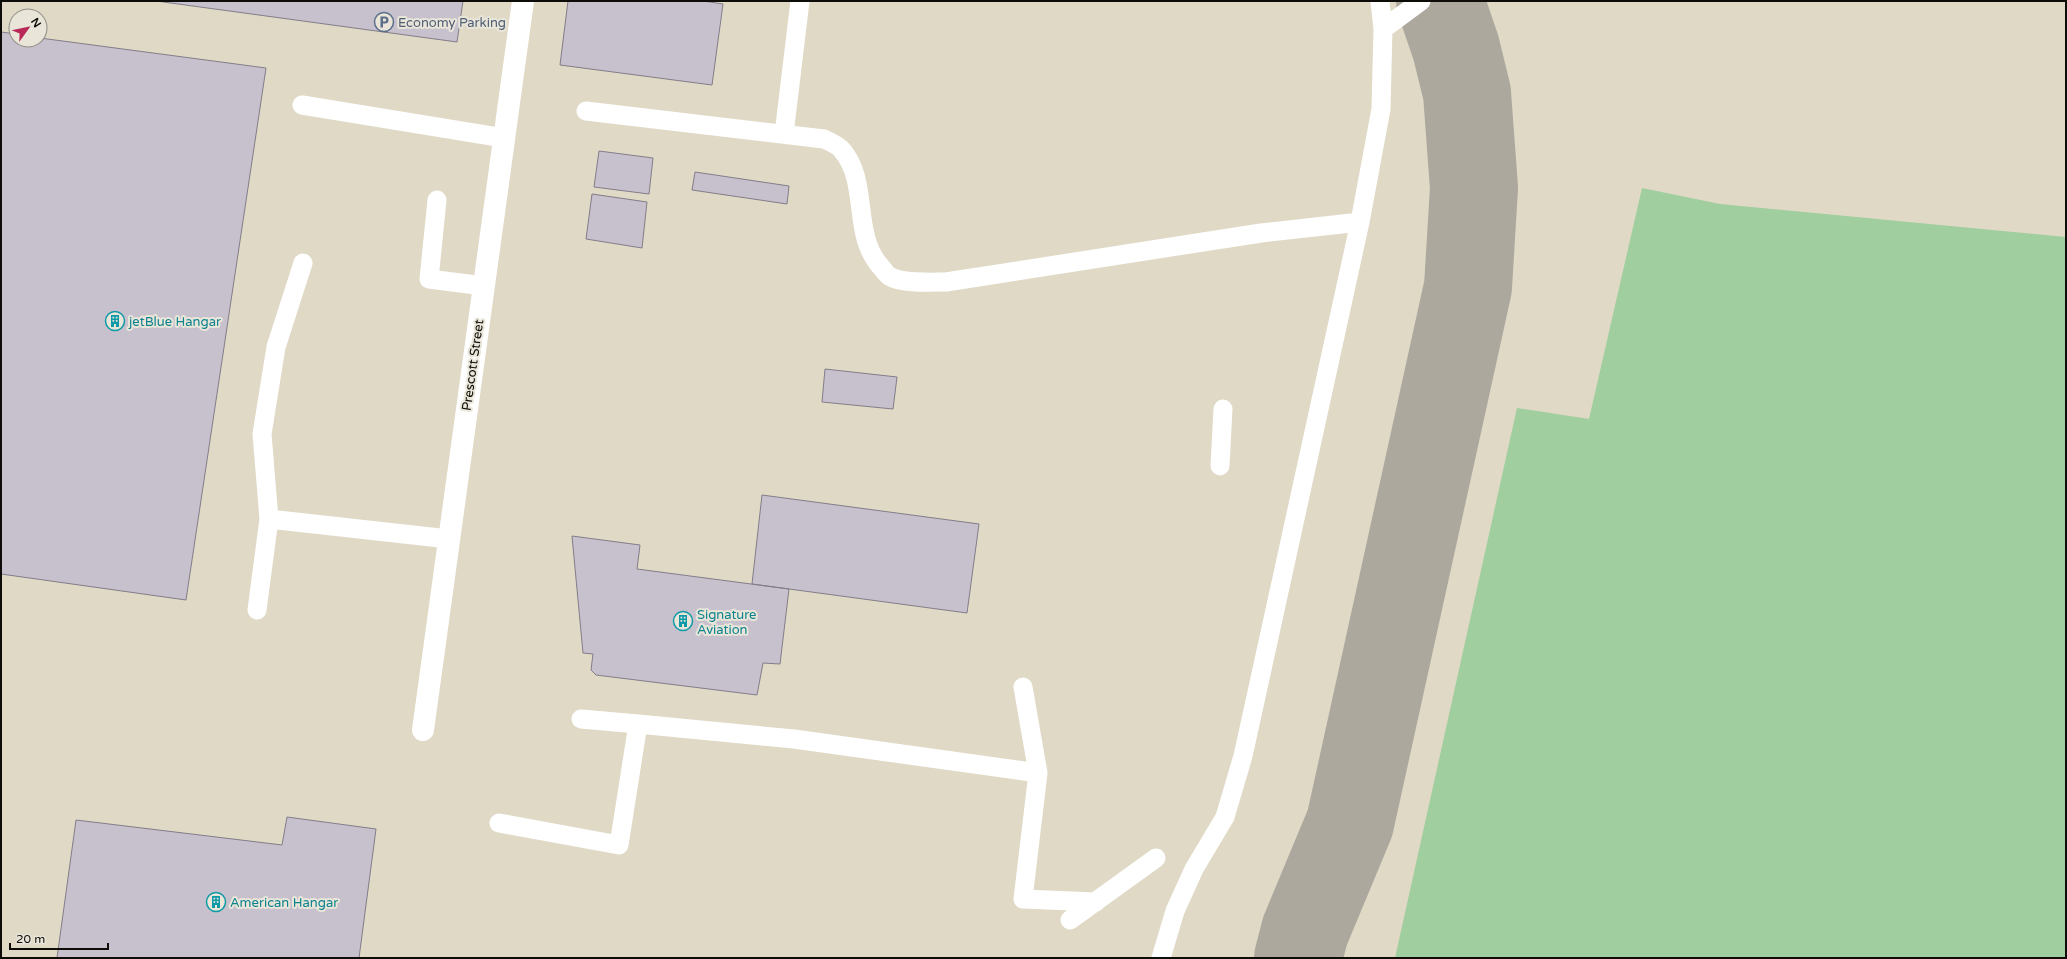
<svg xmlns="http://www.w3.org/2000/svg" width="2067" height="959" font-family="'Varela Round',sans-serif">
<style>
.built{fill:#dfd9c6;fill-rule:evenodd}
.green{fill:#a0ce9e}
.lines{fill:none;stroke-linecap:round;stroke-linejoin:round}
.taxiway{stroke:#aca89e;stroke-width:88}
.building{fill:#c6c1cd;stroke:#827d88}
.lane{stroke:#fff;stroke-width:19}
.street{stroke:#fff;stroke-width:22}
.labels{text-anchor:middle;stroke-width:4;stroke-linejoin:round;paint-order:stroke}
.service-label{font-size:13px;fill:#4e5e75;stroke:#e9e5d9;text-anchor:start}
.culture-label{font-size:13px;fill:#0d838f;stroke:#e9e5d9;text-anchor:start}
.street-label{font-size:13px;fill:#0d0c08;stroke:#e9e5d9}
</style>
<rect width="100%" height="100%" fill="#e9e5d9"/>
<!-- built -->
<path class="built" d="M1,1H2066V958H1ZM16,16H40V40H16Z"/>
<!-- green -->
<path class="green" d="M1642,188L1720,204L2066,237V958H1395L1517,408L1589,419Z"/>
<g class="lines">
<!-- taxiway -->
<path class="taxiway" d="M1298,958L1305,931L1350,823L1468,287L1474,188L1467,93L1456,48L1440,1"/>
</g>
<!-- building -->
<path class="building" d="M156,1H463L457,42Z
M568,1H703L723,4L712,85L560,65Z
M1,32L16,34V40H40V38L266,68L186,600L1,574Z
M599,151L653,158L649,194L594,187Z
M695,172L789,186L787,204L692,190Z
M592,194L647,202L642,248L586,239Z
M825,369L897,377L893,409L822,402Z
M762,495L979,524L967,613L752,584Z
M572,536L640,545L637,569L789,589L780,664L763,663L757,695L596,675L591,670L593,654L583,653Z
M287,817L376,829L359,958H57L76,820L282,845Z"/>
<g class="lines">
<!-- lane -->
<path class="lane" d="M1383,29L1421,1
M302,105L504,138
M586,111L824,139C830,142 838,145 842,150C870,183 851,234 881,267C883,269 886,274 889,276C901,284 932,282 946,282L1261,233L1360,222
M784,134L800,1
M437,200L429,279L484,286
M1220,466L1223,409
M269,519L449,539
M257,610L269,519L262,434L276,347L303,263
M1023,687L1038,773
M581,719L638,724
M499,823L619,845L638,724L794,739L1038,773L1023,899L1096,902
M1070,920L1156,858
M1161,958L1175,911L1194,869L1225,817L1243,756L1360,222L1381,109L1383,29L1380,1"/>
<!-- street -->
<path class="street" d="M423,730L523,1"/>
</g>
<!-- icons -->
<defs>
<symbol id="parking-ring" viewBox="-11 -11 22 22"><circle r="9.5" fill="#e9e5d9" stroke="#5c6f8a" stroke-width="1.5"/><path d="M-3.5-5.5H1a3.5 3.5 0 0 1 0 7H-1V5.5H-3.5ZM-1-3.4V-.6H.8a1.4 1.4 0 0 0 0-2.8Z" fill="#5c6f8a"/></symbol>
<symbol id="building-ring" viewBox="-11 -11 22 22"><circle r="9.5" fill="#e9e5d9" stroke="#0f9aa8" stroke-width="1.5"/><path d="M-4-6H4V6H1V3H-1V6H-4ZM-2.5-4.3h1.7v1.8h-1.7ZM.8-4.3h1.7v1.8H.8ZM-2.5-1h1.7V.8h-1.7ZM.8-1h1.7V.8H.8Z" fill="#0f9aa8"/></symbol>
</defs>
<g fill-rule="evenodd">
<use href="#parking-ring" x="373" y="11" width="22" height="22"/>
<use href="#building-ring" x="104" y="310" width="22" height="22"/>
<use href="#building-ring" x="672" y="610" width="22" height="22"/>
<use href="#building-ring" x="205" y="891" width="22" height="22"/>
</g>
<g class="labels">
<!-- service labels -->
<g class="service-label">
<text x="398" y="27">Economy Parking</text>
</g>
<!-- culture labels -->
<g class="culture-label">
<text x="129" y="326">jetBlue Hangar</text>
<text x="697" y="619">Signature<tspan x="697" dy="15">Aviation</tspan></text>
<text x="230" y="907">American Hangar</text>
</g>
<!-- street labels -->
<g class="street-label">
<text transform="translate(472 365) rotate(-82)" y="5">Prescott Street</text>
</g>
</g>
<!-- border -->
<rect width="2067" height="959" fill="none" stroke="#0d0c08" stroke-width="4"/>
<!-- north arrow -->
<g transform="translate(28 28) rotate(57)"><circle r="19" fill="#e9e5d9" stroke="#918e85"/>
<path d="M0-3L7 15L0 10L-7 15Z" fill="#b82957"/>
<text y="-6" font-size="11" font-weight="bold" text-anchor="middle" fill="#0d0c08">N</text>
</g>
<!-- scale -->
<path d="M10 943v6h98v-6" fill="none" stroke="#0d0c08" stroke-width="2"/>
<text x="16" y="943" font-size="12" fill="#0d0c08" stroke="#e9e5d9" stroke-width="3" paint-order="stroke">20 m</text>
</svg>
